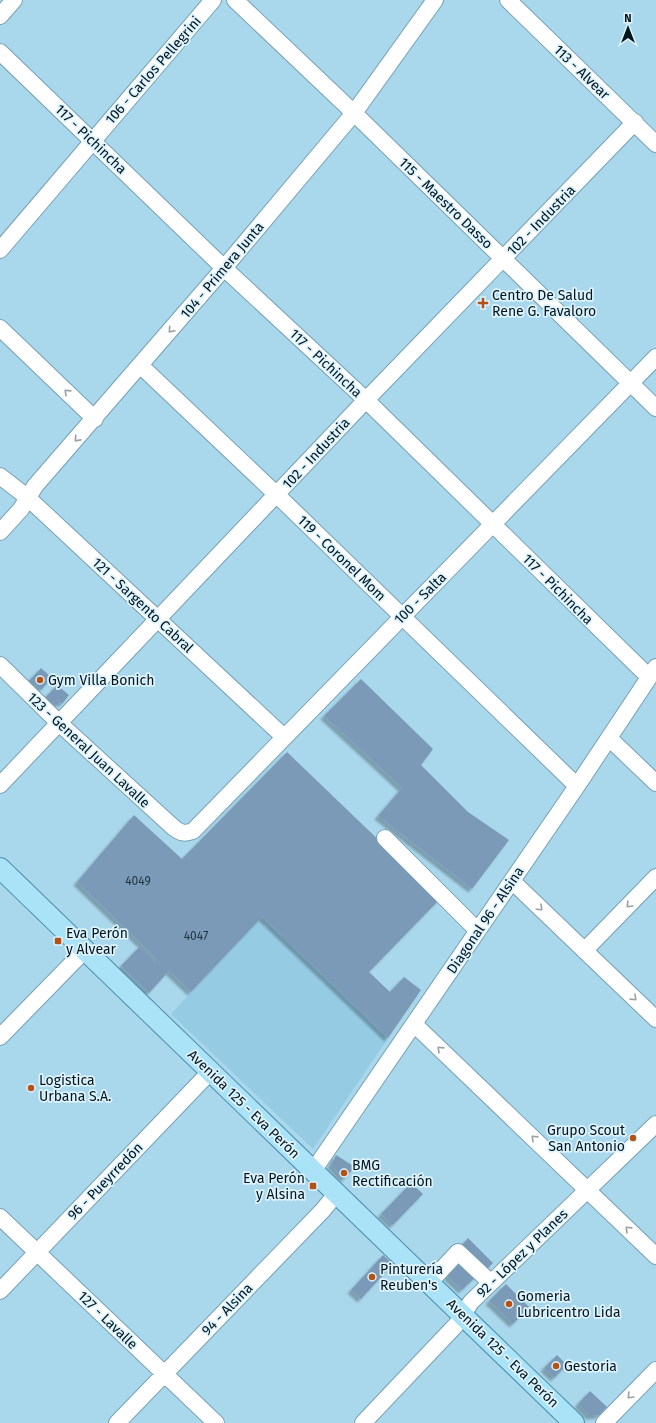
<svg xmlns="http://www.w3.org/2000/svg" width="656" height="1423" font-family="'Fira Sans',sans-serif">
<style>
.built{fill:#95cce4}
.building{fill:#7a9ab7;filter:url(#shadow)}
.lines{fill:none;stroke-linecap:round;stroke-linejoin:round}
.minor-casing{stroke:#75a1b5;stroke-width:18}
.major-casing{stroke:#4b8da8;stroke-width:22}
.minor{stroke:#fff;stroke-width:16}
.major{stroke:#aae2f8;stroke-width:20}
.oneway{stroke:#9aa1a4}
.poi-dot{fill:#b45215;stroke:#ddf4ff;stroke-width:1.5}
.labels{text-anchor:middle;stroke-width:3.5;stroke-linejoin:round;paint-order:stroke}
.number-label{font-size:12px;fill:#213642}
.street-label{font-size:14px;fill:#03141b;stroke:#ddf4ff}
.poi-label{font-size:14px;fill:#03141b;stroke:#ddf4ff;text-anchor:start}
</style>
<defs>
<filter id="shadow"><feDropShadow dx="-3.5" dy="3.5" stdDeviation="1" flood-color="#0004"/></filter>
</defs>
<rect width="100%" height="100%" fill="#a9d7ec"/>
<!-- built -->
<path class="built" d="M262,917L388,1038L313,1149L171,1014Z"/>
<!-- building -->
<path class="building" d="M41,668L52,678L41,690L35,684L33,687L28,682Z
M361,679L433,749L421,765L468,812L509,840L472,889L378,816L402,788L324,716Z
M57,685L69,695L62,704L60,702L56,706L45,698Z
M287,752L440,899L369,972L390,992L404,977L421,990L388,1038L262,917L191,992L169,971L149,993L121,966L140,946L155,961L157,959L77,882L134,815L182,859Z
M336,1155L355,1167L344,1179L331,1165Z
M411,1183L423,1194L393,1225L381,1214Z
M468,1238L493,1263L486,1270L484,1269L462,1290L447,1276L469,1254L461,1246Z
M383,1255L393,1264L361,1299L351,1290Z
M506,1284L529,1307L513,1324L489,1301Z
M557,1355L567,1365L554,1378L544,1368Z
M590,1391L607,1407L599,1415L590,1416L578,1404Z"/>
<g class="lines">
<defs>
<path id="minor" d="M235,0L354,113L656,408
M508,0L656,144
M0,16L14,0
M0,52L224,268L366,400L649,677
M0,250L213,0
M0,328L95,419
M141,366L277,495L577,786
M0,476L27,497L284,737
M0,532L21,509L35,486L224,268L354,113L435,0
M0,665L59,723L174,828C181,833 184,834 193,831L656,357
M609,738L656,783
M0,785L366,400L635,122
M385,838L477,930
M512,881L656,1019
M585,950L656,877
M414,1024L656,1256
M0,1037L85,950
M313,1171L577,786L656,667
M0,1217L216,1423
M430,1282L458,1252L490,1282
M0,1291L211,1071
M117,1423L323,1210L336,1194
M363,1423L456,1325L471,1302L656,1124
M604,1423L656,1370"/>
<path id="major" d="M0,868L574,1423"/>
</defs>
<!-- minor casing -->
<use href="#minor" class="minor-casing"/>
<!-- major casing -->
<use href="#major" class="major-casing"/>
<!-- minor -->
<use href="#minor" class="minor"/>
<!-- major -->
<use href="#major" class="major"/>
</g>
<!-- one-way arrows -->
<defs><path id="oneway-chevron" d="M-2-3.5L2.5 0L-2 3.5" fill="none" stroke-width="1.6" stroke-linecap="round" stroke-linejoin="round"/></defs>
<g class="oneway">
<use href="#oneway-chevron" transform="translate(171 330) rotate(131)"/>
<use href="#oneway-chevron" transform="translate(67 392) rotate(-136)"/>
<use href="#oneway-chevron" transform="translate(77 439) rotate(132)"/>
<use href="#oneway-chevron" transform="translate(629 905) rotate(134)"/>
<use href="#oneway-chevron" transform="translate(540 908) rotate(43)"/>
<use href="#oneway-chevron" transform="translate(634 998) rotate(44)"/>
<use href="#oneway-chevron" transform="translate(440 1049) rotate(-136)"/>
<use href="#oneway-chevron" transform="translate(534 1138) rotate(-136)"/>
<use href="#oneway-chevron" transform="translate(628 1229) rotate(-136)"/>
<use href="#oneway-chevron" transform="translate(630 1396) rotate(134)"/>
</g>
<!-- markers -->
<g class="poi-dot">
<path d="M481 297h4v4h4v4h-4v4h-4v-4h-4v-4h4z"/>
<circle cx="40" cy="680" r="4"/>
<rect x="54" y="937" width="8" height="8" rx="2"/>
<circle cx="31" cy="1088" r="4"/>
<circle cx="633" cy="1138" r="4"/>
<circle cx="344" cy="1173" r="4"/>
<rect x="309" y="1182" width="8" height="8" rx="2"/>
<circle cx="372" cy="1277" r="4"/>
<circle cx="509" cy="1304" r="4"/>
<circle cx="556" cy="1366" r="4"/>
</g>
<g class="labels">
<!-- number labels -->
<g class="number-label">
<text x="138" y="885">4049</text>
<text x="196" y="940">4047</text>
</g>
<!-- street labels -->
<g class="street-label">
<text transform="translate(153 70) rotate(-49)" y="5">106 - Carlos Pellegrini</text>
<text transform="translate(582 72) rotate(44)" y="5">113 - Alvear</text>
<text transform="translate(91 139) rotate(44)" y="5">117 - Pichincha</text>
<text transform="translate(446 203) rotate(44)" y="5">115 - Maestro Dasso</text>
<text transform="translate(541 220) rotate(-46)" y="5">102 - Industria</text>
<text transform="translate(222 270) rotate(-50)" y="5">104 - Primera Junta</text>
<text transform="translate(326 363) rotate(43)" y="5">117 - Pichincha</text>
<text transform="translate(316 453) rotate(-47)" y="5">102 - Industria</text>
<text transform="translate(342 558) rotate(44)" y="5">119 - Coronel Mom</text>
<text transform="translate(558 589) rotate(45)" y="5">117 - Pichincha</text>
<text transform="translate(420 598) rotate(-45)" y="5">100 - Salta</text>
<text transform="translate(143 605) rotate(43)" y="5">121 - Sargento Cabral</text>
<text transform="translate(89 750) rotate(43)" y="5">123 - General Juan Lavalle</text>
<text transform="translate(485 920) rotate(-56)" y="5">Diagonal 96 - Alsina</text>
<text transform="translate(244 1104) rotate(44)" y="5">Avenida 125 - Eva Perón</text>
<text transform="translate(105 1181) rotate(-46)" y="5">96 - Pueyrredón</text>
<text transform="translate(522 1253) rotate(-44)" y="5">92 - López y Planes</text>
<text transform="translate(227 1309) rotate(-46)" y="5">94 - Alsina</text>
<text transform="translate(108 1320) rotate(44)" y="5">127 - Lavalle</text>
<text transform="translate(503 1353) rotate(44)" y="5">Avenida 125 - Eva Perón</text>
</g>
<!-- poi labels -->
<g class="poi-label">
<text x="492" y="300">Centro De Salud<tspan x="492" dy="16">Rene G. Favaloro</tspan></text>
<text x="48" y="685">Gym Villa Bonich</text>
<text x="66" y="938">Eva Perón<tspan x="66" dy="16">y Alvear</tspan></text>
<text x="39" y="1085">Logistica<tspan x="39" dy="16">Urbana S.A.</tspan></text>
<text x="625" y="1135" text-anchor="end">Grupo Scout<tspan x="625" dy="16">San Antonio</tspan></text>
<text x="352" y="1170">BMG<tspan x="352" dy="16">Rectificación</tspan></text>
<text x="305" y="1183" text-anchor="end">Eva Perón<tspan x="305" dy="16">y Alsina</tspan></text>
<text x="380" y="1274">Pinturería<tspan x="380" dy="16">Reuben's</tspan></text>
<text x="517" y="1301">Gomeria<tspan x="517" dy="16">Lubricentro Lida</tspan></text>
<text x="564" y="1371">Gestoria</text>
</g>
</g>
<!-- north arrow -->
<g transform="translate(628 28)" stroke="#ddf4ff" stroke-width="3" paint-order="stroke">
<path d="M0-3L7 15L0 10L-7 15Z" fill="#03141b"/>
<text y="-6" font-size="11" font-weight="bold" text-anchor="middle" fill="#03141b">N</text>
</g>
</svg>
